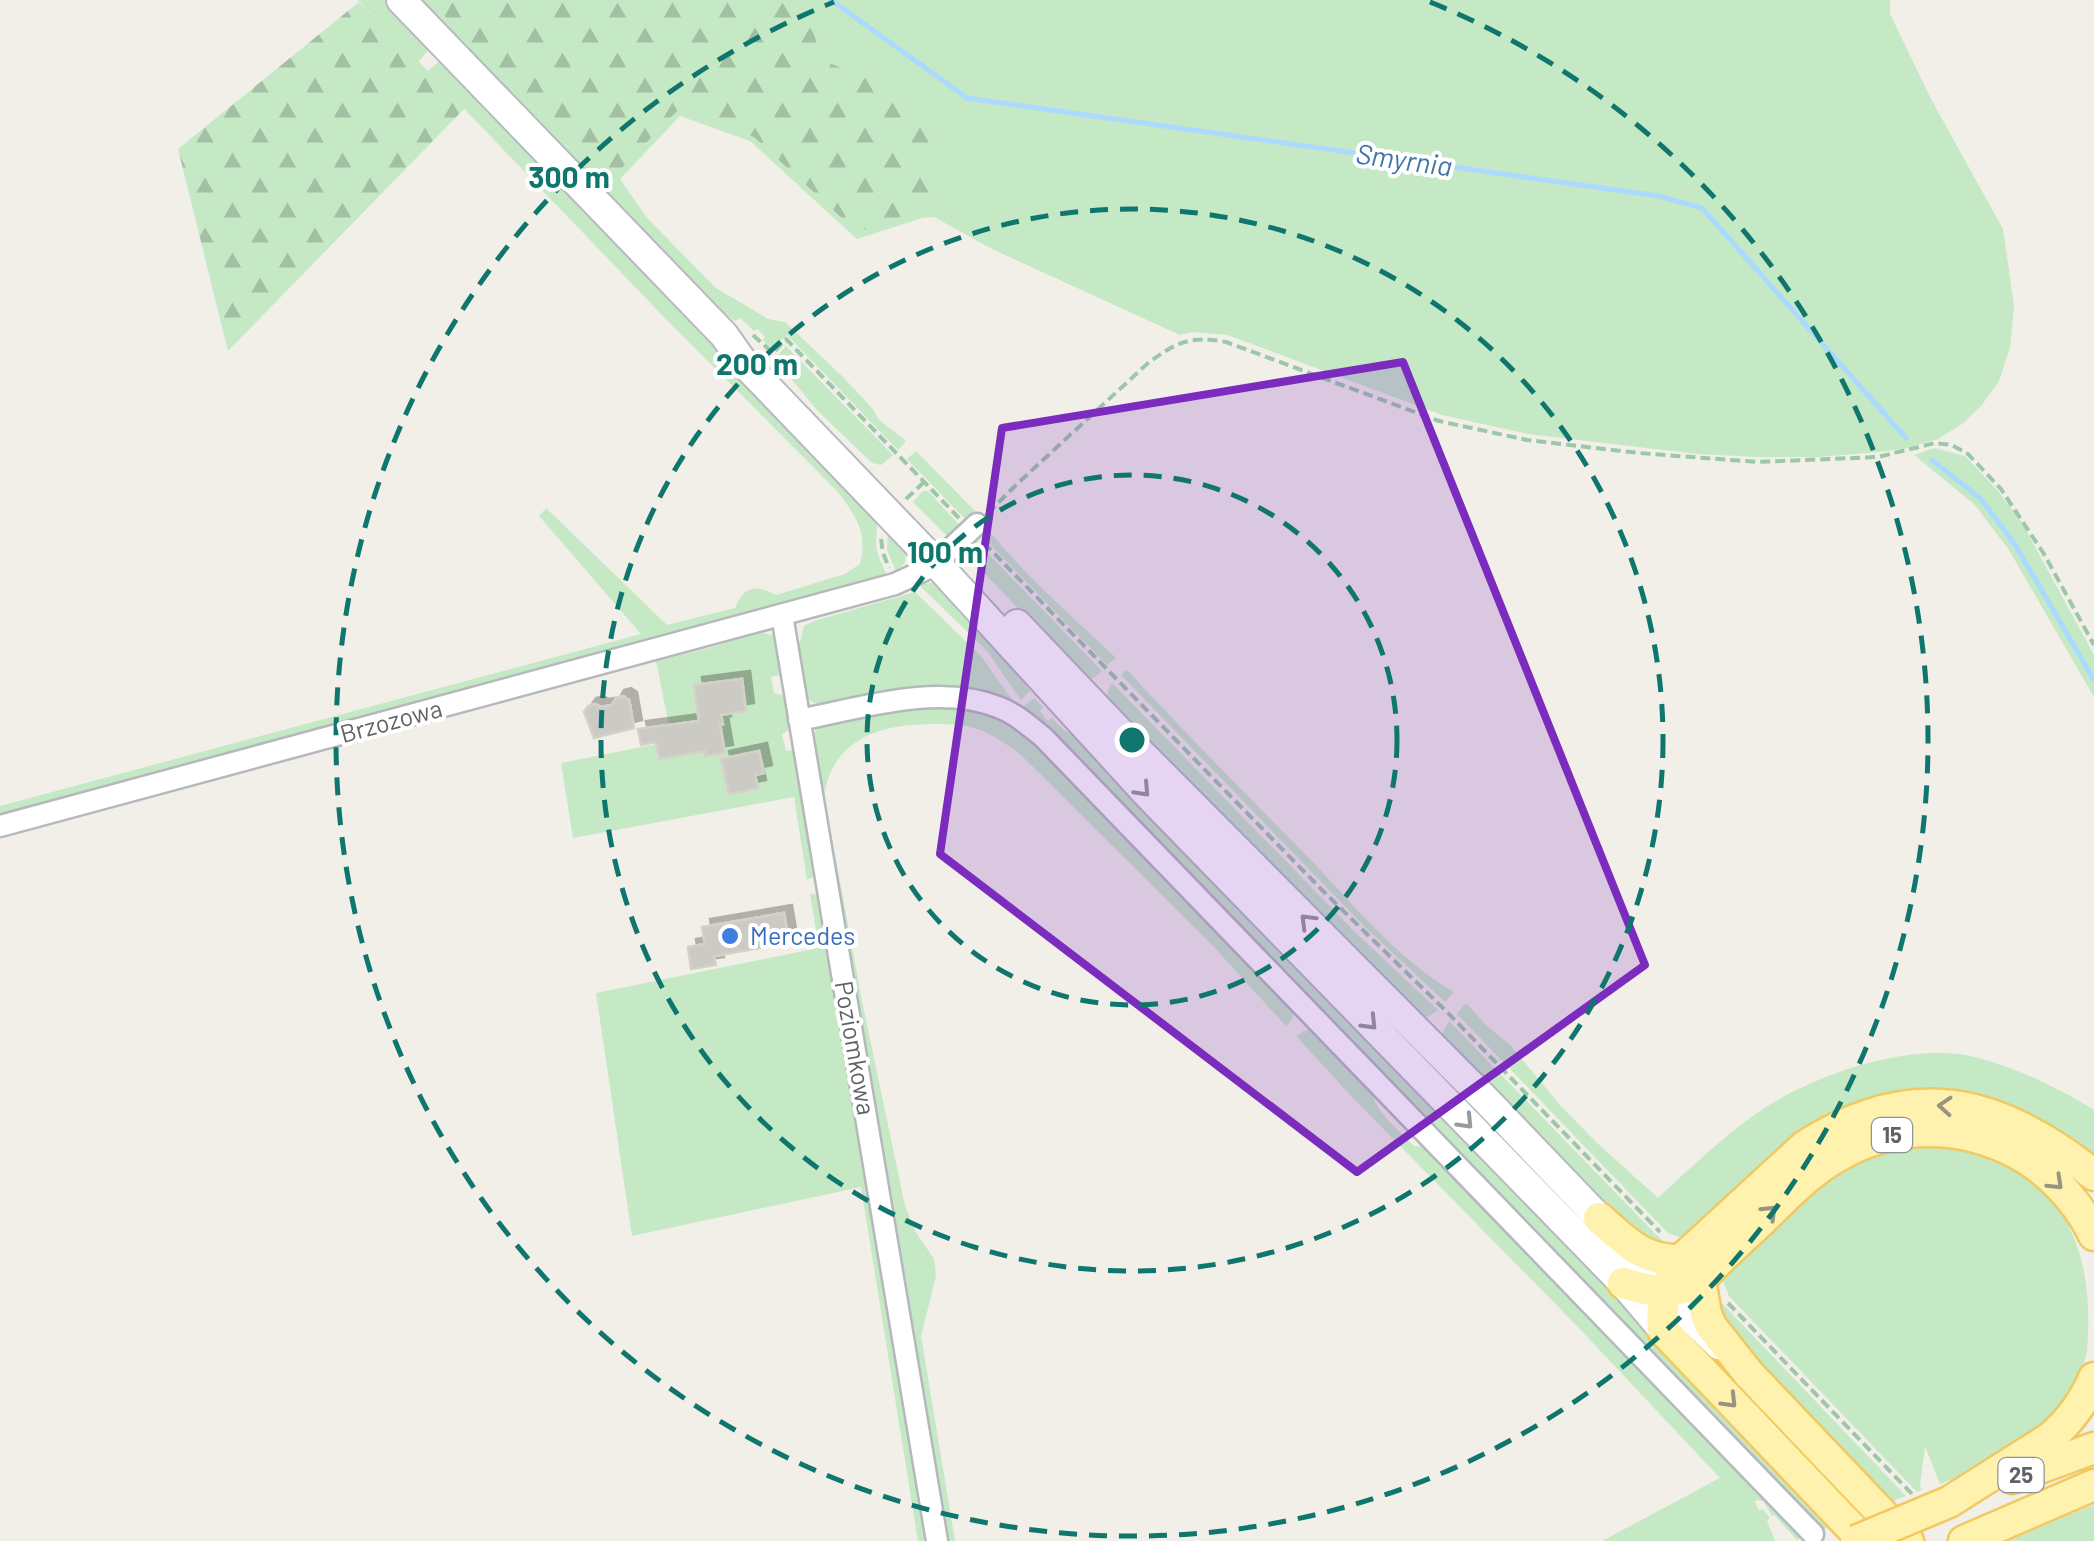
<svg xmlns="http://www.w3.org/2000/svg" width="2094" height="1541" font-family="Barlow,sans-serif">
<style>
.green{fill:#c5e8c5}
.forest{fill:url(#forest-firs)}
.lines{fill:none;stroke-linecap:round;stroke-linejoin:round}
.stream{stroke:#aadaff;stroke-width:5}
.building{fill:#cccac5;stroke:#d6d1c6;stroke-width:2.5;filter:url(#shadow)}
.minor-casing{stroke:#b5b8bc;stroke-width:25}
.secondary-casing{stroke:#b6babf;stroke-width:32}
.primary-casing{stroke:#f2c960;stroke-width:35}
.path{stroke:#9cc7a9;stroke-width:4;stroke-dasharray:10 5;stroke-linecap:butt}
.minor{stroke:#fff;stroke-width:20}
.secondary{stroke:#fff;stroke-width:28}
.primary{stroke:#fff2af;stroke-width:30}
.primary-bridge-casing{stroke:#f2c960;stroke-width:35;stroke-linecap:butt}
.primary-bridge{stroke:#fff2af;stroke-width:30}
.oneway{stroke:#979a9d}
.oneway2{stroke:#979581}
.marked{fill:#7b2cbf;fill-opacity:0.2;stroke:#7b2cbf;stroke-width:8;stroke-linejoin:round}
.ring{fill:none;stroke:#0f766e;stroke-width:5;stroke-dasharray:18 12}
.shop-dot{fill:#3f7fe0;stroke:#fff;stroke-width:4}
.labels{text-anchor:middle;stroke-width:8;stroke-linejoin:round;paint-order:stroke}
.shield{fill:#fff;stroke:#8f9295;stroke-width:2.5}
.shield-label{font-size:22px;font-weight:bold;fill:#5f6368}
.street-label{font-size:25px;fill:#5f6368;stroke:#fff}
.shop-label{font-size:25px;fill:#366cbe;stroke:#fff;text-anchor:start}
.water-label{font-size:28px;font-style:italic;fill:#4174aa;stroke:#fff}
.centre{fill:#0f766e;stroke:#fff;stroke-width:5}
.ring-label{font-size:30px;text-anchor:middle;font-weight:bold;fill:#0f766e;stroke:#fff;stroke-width:8;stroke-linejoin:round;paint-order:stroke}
</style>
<defs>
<pattern id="forest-firs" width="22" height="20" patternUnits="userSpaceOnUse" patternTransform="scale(2.5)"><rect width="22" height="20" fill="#c5e8c5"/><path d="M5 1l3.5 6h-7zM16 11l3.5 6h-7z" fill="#a3c0a4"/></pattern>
<filter id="shadow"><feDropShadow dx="8" dy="-8" stdDeviation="0" flood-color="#0004"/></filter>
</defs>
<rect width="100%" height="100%" fill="#f1efe8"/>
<!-- green -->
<path class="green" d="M358,0H386L431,47L418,62Z
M419,0H1890V14L1931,99L2003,229L2014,306L2010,347L1999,381L1981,406L1962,424L1938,439L1903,449L1879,452L1819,457H1758L1698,454L1528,434L1442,415L1228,335L1192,332L1180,335L990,248L934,217L922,218L857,239L750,141L680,116L620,179L647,218L716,288L768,319L785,322L844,378L872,408L879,420L906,441L898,450L787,335L772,349L763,340L765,337L758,329L754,331L740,318L735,321L706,300Z
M442,59L876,514L872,517L877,525L876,545L878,555L888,578L0,818V806L641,634L539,516L546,508L667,625L735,608C744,586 756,584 776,595L845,574L860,564C868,533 856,517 839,493L661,314L428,71Z
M786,346L893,455L881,465L872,463L817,410L775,359Z
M1934,448L1965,456L1998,491L2021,521L2094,655V697L2009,550L1974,504L1914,455Z
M916,451L978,514L969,523L907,459Z
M923,491H928L963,529L947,536L913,502Z
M888,527L907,552L904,564L896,571L887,550Z
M986,527C1024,575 1072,616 1116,658L1107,665L979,533Z
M974,539L1102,671L1092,679L1085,678L968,556V547Z
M930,583H940L994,639L1030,691L1021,700L987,651L919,585Z
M915,592L981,656L1015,704L1014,706H830C822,705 813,704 807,698C799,689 797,655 795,642H800L804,626L814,621Z
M757,632L773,635C780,646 785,664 779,675L771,677L774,693L786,696L792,728L782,734L786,751L795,750L818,874L807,880L794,797L573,838L561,763L672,741L656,661L709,648Z
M1127,670C1186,734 1247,795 1308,857C1353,904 1397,959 1454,992L1445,1002L1364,926L1121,675Z
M1112,683L1357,934L1438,1010L1428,1017H1421L1324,924L1107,699L1108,690Z
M1034,698L1043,707L1040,711L1048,721L1052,718L1065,731L1079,738L1838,1524L1821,1530L1020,710Z
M947,704C976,709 999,716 1025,730L1295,1010L1292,1019L1286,1026L1214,947L1020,754C1005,743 989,732 971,727C959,724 944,724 931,724C879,725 834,738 824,795L862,1001L905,1206L915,1231L934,1259L936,1276L921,1336L955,1541H944L811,739L817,728L827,722L919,707Z
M810,894H821L929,1541H918L861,1187L632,1236L596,993L819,948Z
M1466,1003L1488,1027L1510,1045L1559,1104L1596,1142L1658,1198C1690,1168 1722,1138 1757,1113C1812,1075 1909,1041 1975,1057C2017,1068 2058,1087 2094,1110V1157C2075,1143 2057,1129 2037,1118C1973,1084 1902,1082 1836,1112L1683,1238L1668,1233L1457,1014Z
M1449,1021L1671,1250L1643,1243L1445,1041L1442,1034Z
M1310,1028L1320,1030L1370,1085C1372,1110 1398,1129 1414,1146L1429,1147L1805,1537L1797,1540L1774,1515L1772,1516L1764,1502L1759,1500L1755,1501L1759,1511L1763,1509L1770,1518L1767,1521L1775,1541H1602L1720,1478L1578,1327L1354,1099L1296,1036Z
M1934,1144C1955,1148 1982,1149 2001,1159C2076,1197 2094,1272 2087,1351C2080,1381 2064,1409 2041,1429C2012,1454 1976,1470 1940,1484L1925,1446L1920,1486L1922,1490L1917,1492L1729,1296L1721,1276L1823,1181L1856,1162L1896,1148Z
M1713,1294L1906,1496L1888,1503L1724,1331Z
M2094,1505V1541H2008L2083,1509Z"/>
<!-- forest -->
<path class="forest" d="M429,0H801L807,8L821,60L850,71L894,77L929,116L935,158L932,210L917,211L857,232L754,137L679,109L604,186Z
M359,2L465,108L228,351L178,149Z"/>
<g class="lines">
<!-- stream -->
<path class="stream" d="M831,0L967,98L1658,196L1702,208L1906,438
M1932,460L1981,499L2016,546L2094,680"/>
</g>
<!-- building -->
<path class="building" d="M742,679L746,711L721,715L723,724H720L725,753L705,756V751L659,759L656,742L641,745L638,729L699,721L694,685Z
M623,696L629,700L634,728L594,738L584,712L588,706L595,704L601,707L612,705L616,698Z
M759,751L764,773L755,775L758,788L729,794L721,759Z
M784,913L789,943L714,956L716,965L691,969L688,947L705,944L702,927Z"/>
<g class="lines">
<defs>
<path id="minor" d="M782,615L937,1541
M799,720C861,708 937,683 998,707C1015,713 1029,726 1043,737L1813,1534
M0,826L895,584L931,567L977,524"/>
<path id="secondary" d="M401,0L724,335L743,362L936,563L1148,795L1623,1283L1663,1330
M1017,624L1116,728L1487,1101L1599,1218L1664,1292L1719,1345"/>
<path id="primary" d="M1599,1218C1627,1242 1642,1261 1681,1260
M1700,1280L1706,1314L1711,1326L1749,1374L1908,1541
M1623,1283C1654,1292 1671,1297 1700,1280C1719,1259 1741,1240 1761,1221C1785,1198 1809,1172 1838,1156C1892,1125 1953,1123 2008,1149C2045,1166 2077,1199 2094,1235
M2012,1478L2094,1448
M1949,1502L2050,1438C2070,1421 2084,1402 2094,1378
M1864,1541L1663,1330C1661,1303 1665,1282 1681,1260L1805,1146C1913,1077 1999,1099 2094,1175
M1964,1541L2094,1485"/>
</defs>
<!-- minor casing -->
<use href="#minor" class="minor-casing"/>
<!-- secondary casing -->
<use href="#secondary" class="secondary-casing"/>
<!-- primary casing -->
<use href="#primary" class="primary-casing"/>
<!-- path -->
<path class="path" d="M753,335L773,353L786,339L960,519
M906,499L924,482
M988,513L1017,484L1147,364C1175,343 1189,335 1226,342L1439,421L1527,440L1639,453L1757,462L1878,457L1935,443L1952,445L1968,454L2001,489L2044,554L2094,645
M881,539L883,553L889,568
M984,543L1323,891L1447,1012L1660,1232
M1728,1303L1912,1494"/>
<!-- minor -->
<use href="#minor" class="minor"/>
<!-- secondary -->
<use href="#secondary" class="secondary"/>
<!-- primary -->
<use href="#primary" class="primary"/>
<defs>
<path id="primary-bridge" d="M1856,1541L1949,1502"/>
</defs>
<!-- primary-bridge casing -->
<use href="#primary-bridge" class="primary-bridge-casing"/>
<!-- primary-bridge -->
<use href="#primary-bridge" class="primary-bridge"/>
</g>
<!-- one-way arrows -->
<defs><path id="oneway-chevron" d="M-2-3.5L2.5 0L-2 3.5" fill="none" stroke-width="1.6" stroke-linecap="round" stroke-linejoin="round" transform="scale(2.5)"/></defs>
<g class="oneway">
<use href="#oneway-chevron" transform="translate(1143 790) rotate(47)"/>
<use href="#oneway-chevron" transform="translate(1307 921) rotate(-135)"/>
<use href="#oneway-chevron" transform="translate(1370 1023) rotate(46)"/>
<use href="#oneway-chevron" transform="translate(1466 1122) rotate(46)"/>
</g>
<g class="oneway2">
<use href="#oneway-chevron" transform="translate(1945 1106) rotate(-176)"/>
<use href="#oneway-chevron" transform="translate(2056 1183) rotate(44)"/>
<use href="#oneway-chevron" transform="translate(1770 1212) rotate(-44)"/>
<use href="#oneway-chevron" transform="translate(1730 1401) rotate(46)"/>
</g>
<!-- marked area -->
<path class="marked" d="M1403,362L1645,965L1357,1172L940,854L1002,428Z"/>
<!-- distance rings -->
<g class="ring">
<circle cx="1132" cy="740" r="265"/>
<circle cx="1132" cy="740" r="531"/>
<path d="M1430 2A796 796 0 1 1 834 2"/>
</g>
<!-- markers -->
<circle class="shop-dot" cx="730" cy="936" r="10"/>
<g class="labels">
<!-- shield labels -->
<g class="shield">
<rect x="1872" y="1118" width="40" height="34" rx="8"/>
<rect x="1998.5" y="1458" width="45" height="34" rx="8"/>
</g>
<g class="shield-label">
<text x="1892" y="1143">15</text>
<text x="2021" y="1483">25</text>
</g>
<!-- street labels -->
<g class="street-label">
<text transform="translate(391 721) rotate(-15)" y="9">Brzozowa</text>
<text transform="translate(855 1048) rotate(80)" y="9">Poziomkowa</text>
</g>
<!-- shop labels -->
<g class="shop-label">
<text x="750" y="945">Mercedes</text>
</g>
<!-- water labels -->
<g class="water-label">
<text transform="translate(1404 160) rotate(8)" y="10">Smyrnia</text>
</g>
</g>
<circle cx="1132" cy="740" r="15" class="centre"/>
<g class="ring-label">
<text x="569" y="188">300 m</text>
<text x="757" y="375">200 m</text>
<text x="945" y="563">100 m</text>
</g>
</svg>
